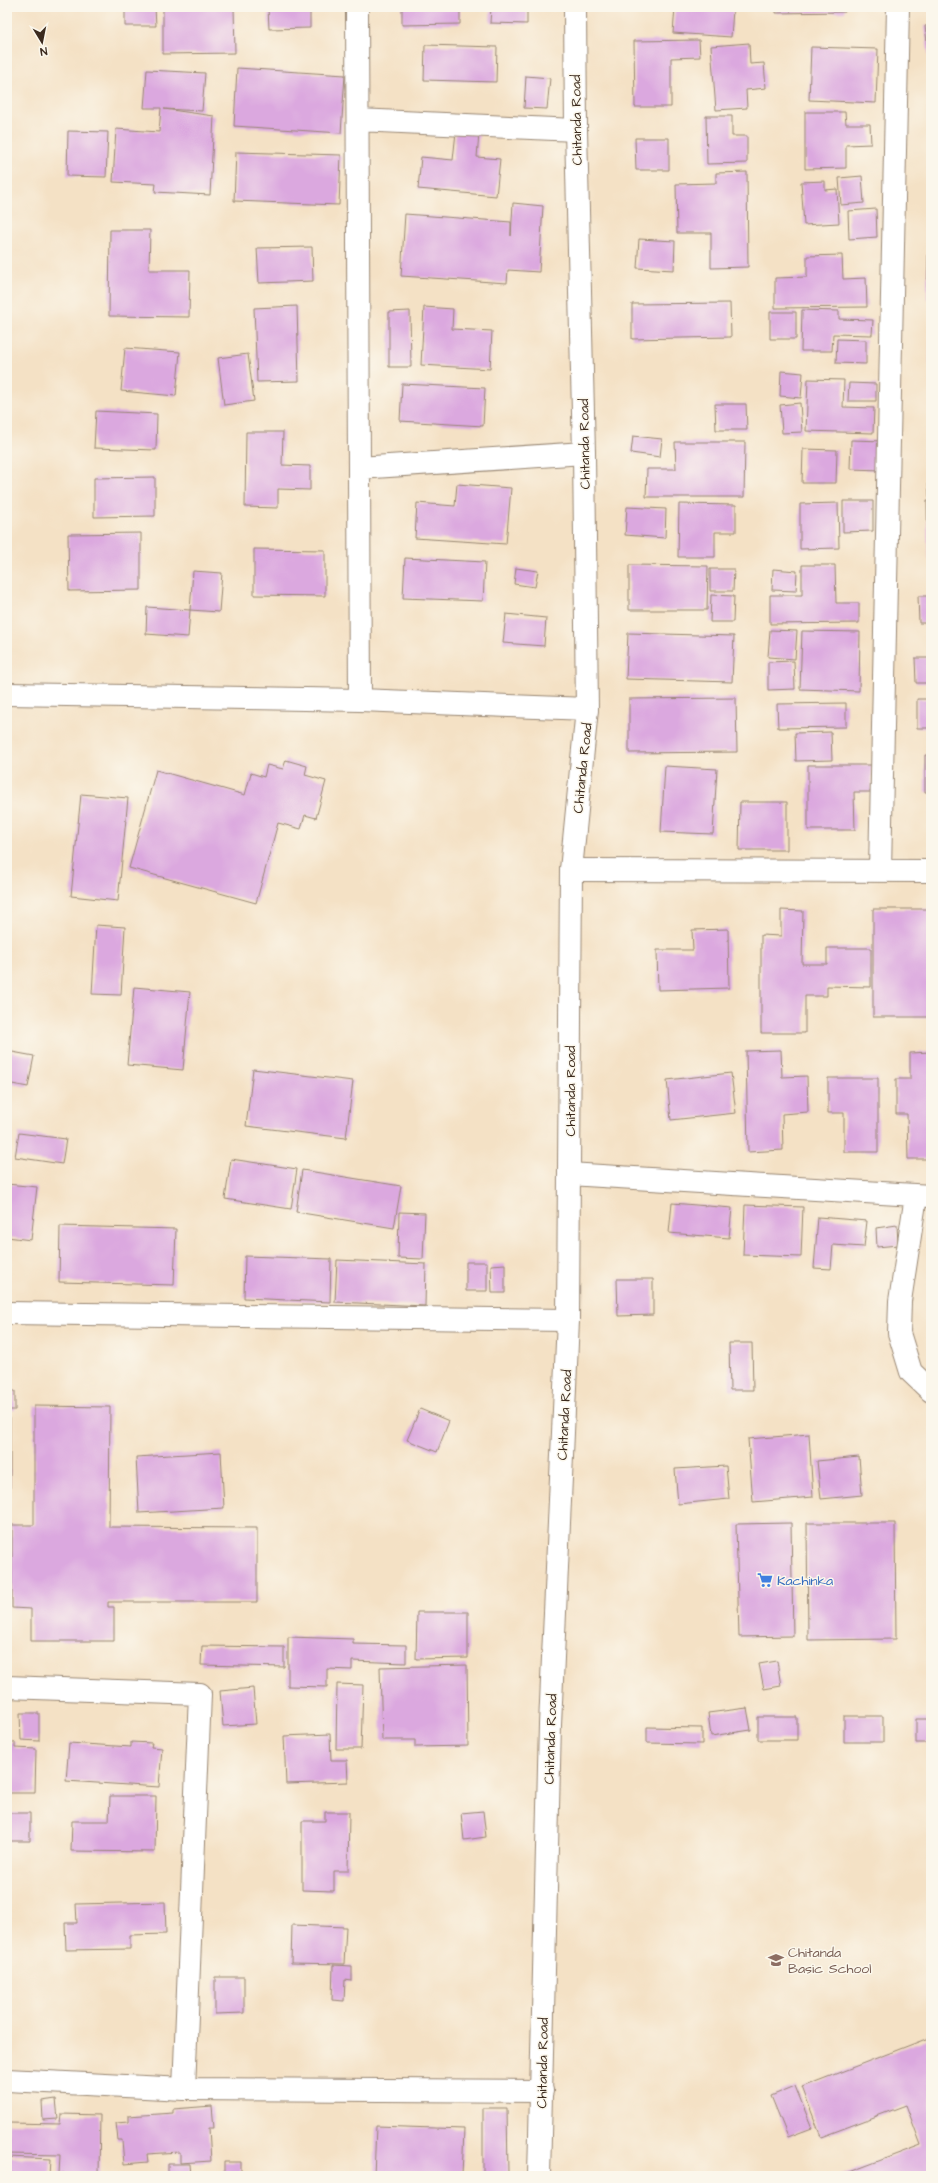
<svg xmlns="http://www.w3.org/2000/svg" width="938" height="2183" font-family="'Architects Daughter',sans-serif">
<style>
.building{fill:#dba8df}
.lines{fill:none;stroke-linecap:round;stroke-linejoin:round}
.minor-casing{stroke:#988672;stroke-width:24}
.tertiary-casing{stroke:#988672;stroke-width:24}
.minor{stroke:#fff;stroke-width:22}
.tertiary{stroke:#fff;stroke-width:22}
.labels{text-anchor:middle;stroke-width:3;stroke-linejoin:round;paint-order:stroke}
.street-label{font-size:14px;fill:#3b2a1e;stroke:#fbf7ec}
.shop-label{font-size:14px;fill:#366cbe;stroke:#fbf7ec;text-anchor:start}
.education-label{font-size:14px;fill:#785e54;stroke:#fbf7ec;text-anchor:start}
</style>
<rect width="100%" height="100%" fill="#fbf7ec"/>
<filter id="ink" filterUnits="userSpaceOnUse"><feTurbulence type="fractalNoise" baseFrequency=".025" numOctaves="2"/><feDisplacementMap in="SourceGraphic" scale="8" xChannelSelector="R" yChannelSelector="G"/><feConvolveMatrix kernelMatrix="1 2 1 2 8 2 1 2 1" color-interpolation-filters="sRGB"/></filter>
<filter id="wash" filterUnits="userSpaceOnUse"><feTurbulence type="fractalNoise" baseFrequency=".012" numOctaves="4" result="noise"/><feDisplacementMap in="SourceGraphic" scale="16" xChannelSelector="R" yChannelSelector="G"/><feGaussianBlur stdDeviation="0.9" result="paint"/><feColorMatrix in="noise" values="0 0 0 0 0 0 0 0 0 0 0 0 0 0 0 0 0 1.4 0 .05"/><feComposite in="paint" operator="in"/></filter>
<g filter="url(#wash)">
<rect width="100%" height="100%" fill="#f4e1c5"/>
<g id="blocks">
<!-- building -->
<path class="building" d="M125,7H155L156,26H125Z
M163,7H234L235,53L163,54Z
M268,7H310V28L269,29Z
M402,7H460V24L402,25Z
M491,7H527V24L490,23Z
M675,7H711L733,10L731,37L673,33Z
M776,7H845V12L776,13Z
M931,25V66H930L925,26Z
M699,40L700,57L671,58V107H635L634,41Z
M749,43L750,64L764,63L766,88L746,90L747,108L716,110L711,46Z
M425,45L497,47L496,82L424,80Z
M811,47L878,49L876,103L809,100Z
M237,68L345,75L341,133L234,126Z
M147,70L205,73L202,111L164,109L214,116L210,195L155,192L156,184L113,182L116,129L159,132L161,108H144Z
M526,76L550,78L547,109L524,108Z
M805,112H845L846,124H870L871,144L846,145V168L805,169Z
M706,116H732V136H747V163L707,164Z
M68,131L108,132L106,177L67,176Z
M456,132L479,134L477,157L500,159L496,196L418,189L421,157L453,160Z
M635,138H669V170H636Z
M236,152L341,155L339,205L234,201Z
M929,168H931V195H930Z
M747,172L748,267L711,268V233H677L676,184L716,183V173Z
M862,176L864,203L841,205L839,178Z
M825,181V190L837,189L839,223L804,225L801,182Z
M513,203L543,206L539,272L508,270L507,283L401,276L405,214L511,222V236Z
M876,209L877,237L849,239L848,211Z
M110,230H150L149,270H190L189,317L109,316Z
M639,239L675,241L674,270L637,268Z
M312,247L313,281L259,283L257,248Z
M928,250H931V299H927Z
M842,255L843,279L866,278L867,307L775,308V278L807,277V256Z
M730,303L731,337L632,339V304Z
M297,306L299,381L257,382L254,308Z
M424,307L453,309L452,329L492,331L490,369L421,365Z
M802,310L839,311V319L873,320L872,335L833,334L832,351H801Z
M410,311L411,367H389V312Z
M770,312H796V339H770Z
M930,337H931V365H929Z
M837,339L866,340V364L836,363Z
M125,348L180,352L176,396L121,391Z
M248,354L254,401L224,405L218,358Z
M781,371L803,373L801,398L780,396Z
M808,379L844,380L843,407L874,408L873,433L806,431Z
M849,383L876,384V401H848Z
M402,384L485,388L483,426L400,421Z
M800,403L802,432L782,433L780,405Z
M715,404H746L747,430H716Z
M96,411L157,414L156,450L94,448Z
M246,432H283L282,465L310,466V490L278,489V508L245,507Z
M633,436L662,439L660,457L631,453Z
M851,440L884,441L882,470L850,469Z
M675,442H745L744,497H646L647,469H676Z
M803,449L837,450L836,483H802Z
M927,468H931V497H929Z
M155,477V516L94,517V478Z
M457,484L511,488L506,544L415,538L417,503L455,506Z
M843,501H873V531L843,532Z
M927,501H931V559H928Z
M838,503L839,548L800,549V504Z
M679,504L736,505V532H715V557H678Z
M627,507L666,509L665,538L625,535Z
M141,533V590L69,591L68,534Z
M254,549L325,550V596L254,595Z
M405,558L485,562L483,601L403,598Z
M629,565L708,566L707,610H629Z
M802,565H835L836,603H859V623L770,624V595H802Z
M516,568L538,571L535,587L514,584Z
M710,569H734L733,591H710Z
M773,569L797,571L796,591L772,590Z
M193,571L222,573L219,612L190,610Z
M711,595L734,596L733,622H710Z
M918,596H931V623H919Z
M147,607L190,610L188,637L146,634Z
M506,614L546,618L544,646L503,643Z
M770,630L797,631L795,659L768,657Z
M802,631L860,632L859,691L800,689Z
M628,633L734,636L732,682L626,679Z
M915,658H931V683H916Z
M794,661L795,689L768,690V662Z
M736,698L737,752L629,753V699Z
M917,699H931V728H917Z
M846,703V727L778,728L777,704Z
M831,732L832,760L796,761L795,733Z
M925,755H931V792H925Z
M286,760L307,766L305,775L326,781L316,818L305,815L301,829L278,823L256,903L129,868L156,770L245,795L251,773L264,777L267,765L283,769Z
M808,765H872V792H854L855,830H808Z
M665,766L717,769L713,834L661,832Z
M81,794L128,798L118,901L71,896Z
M740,802H787V850H739Z
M873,909H931V1017H873Z
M781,910L803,911L802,964H827V948H871V987L827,986V996H805V1033H761V935L781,936Z
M96,925L125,927L121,995L92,994Z
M728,929L729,988L658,990L657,950H693L692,930Z
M134,987L190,992L183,1070L127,1065Z
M781,1050L782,1077L807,1076L808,1112L782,1114L783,1150L748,1152L746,1051Z
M7,1051L34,1056L28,1087L7,1083Z
M931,1052V1159H908L907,1114H896V1079H910V1053Z
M253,1069L353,1081L346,1138L246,1126Z
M731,1073L736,1113L671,1120L667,1080Z
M828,1078H878V1152H844V1113H828Z
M19,1133L66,1139L62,1164L15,1157Z
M231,1159L297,1169L291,1209L225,1199Z
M302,1170L401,1186L394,1228L296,1212Z
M7,1184L37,1187L31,1240L7,1237Z
M672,1203L732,1208L729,1238L669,1233Z
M745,1205L803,1207L801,1257L743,1255Z
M399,1212L425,1213L423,1259L398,1258Z
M818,1217L867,1221L864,1247L833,1245L831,1269L814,1268Z
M897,1225L898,1245L877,1247L876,1228Z
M60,1226L176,1229L174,1285L59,1282Z
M245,1256L331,1259L330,1302L244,1298Z
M337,1260L426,1264L425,1306L335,1302Z
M466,1262H487V1291H466Z
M505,1264V1293H492L491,1265Z
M617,1279H653V1315L618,1316Z
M729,1343H752L753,1390H730Z
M7,1391H15V1410H7Z
M34,1406L110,1407L109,1527L257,1528V1602H108V1607H114V1641H31V1609L12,1608V1525H34Z
M420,1409L449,1421L437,1452L407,1440Z
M7,1418H10V1488H7Z
M809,1434L813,1497L753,1502L748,1439Z
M221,1452L224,1508L139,1513L136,1457Z
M859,1457L862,1495L821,1499L817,1461Z
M726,1466L729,1499L678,1504L675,1469Z
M791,1523L793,1636L739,1637L736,1524Z
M807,1523H895L896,1639L808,1640Z
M417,1612H468V1658L416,1659Z
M288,1637L353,1639V1644L406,1645V1663L352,1661V1670L327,1669V1687L288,1686Z
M202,1646L284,1647V1667L201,1665Z
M777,1661L781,1686L764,1689L759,1664Z
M467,1665L468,1746L415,1747V1740H382L380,1667Z
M337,1684L363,1685L361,1749H336Z
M253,1688L256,1724L223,1726L220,1691Z
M747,1708L751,1730L711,1736L708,1713Z
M20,1713H39V1741L21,1740Z
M844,1716H883V1742H844Z
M758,1717H797V1740H758Z
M916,1719H931V1743H916Z
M647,1727L702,1728V1744L647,1743Z
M330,1734L331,1760H347L348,1782L286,1784L284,1736Z
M7,1742H15V1748L36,1749L35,1793H7Z
M131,1742L152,1743L151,1747L162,1748L159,1787L66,1781L69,1743L131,1747Z
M110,1796H156L155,1852L71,1851L72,1821H109Z
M483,1811L486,1837L464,1840L461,1813Z
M325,1812H349L348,1871H334V1891L302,1890V1821H325Z
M7,1813H30V1841H7Z
M165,1902L166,1934L130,1935V1949L66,1950L65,1923H77L76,1904Z
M292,1925L346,1927L344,1964L291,1963Z
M333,1965L352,1966V1981L345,1980L344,2001L332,2000Z
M215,1977H244V2013L215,2014Z
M931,2037V2176H839L921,2145L906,2105L821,2137L802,2087Z
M795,2086L812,2128L788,2137L771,2096Z
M56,2099L58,2119L43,2120L42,2101Z
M212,2106L214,2128H209L211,2161L180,2163V2152L147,2154L148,2162L124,2164L122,2140H118L116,2123L128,2122V2116L173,2113V2109Z
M483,2108H507L508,2173H483Z
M61,2114L100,2115L99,2175L59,2174L60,2155L8,2154V2123L60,2124Z
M376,2126L464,2129L462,2176H374Z
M9,2157L51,2159L50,2176L8,2173Z
M224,2162H241V2176H224Z
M168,2164H190L191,2176H168Z"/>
</g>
</g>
<g filter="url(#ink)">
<use href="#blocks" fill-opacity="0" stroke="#988672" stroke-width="1"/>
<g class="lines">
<defs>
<path id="minor" d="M357,7L360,700
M358,120L576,130
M359,468L584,453
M7,694L360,700L587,709
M571,870L931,871
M880,871L898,7
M569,1174L931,1196
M916,1196L900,1301L899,1333L911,1372L931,1391
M7,1313L568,1320
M7,1687L200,1694L184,2089
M7,2080L184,2089L542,2091"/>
<path id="tertiary" d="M539,2176L550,1725L568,1320L571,870L587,709L584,453L576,130L575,7"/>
</defs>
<!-- minor casing -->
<use href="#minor" class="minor-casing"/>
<!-- tertiary casing -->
<use href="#tertiary" class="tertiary-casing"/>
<!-- minor -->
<use href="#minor" class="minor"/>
<!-- tertiary -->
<use href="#tertiary" class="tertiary"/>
</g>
</g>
<!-- icons -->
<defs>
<symbol id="supermarket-bare" viewBox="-9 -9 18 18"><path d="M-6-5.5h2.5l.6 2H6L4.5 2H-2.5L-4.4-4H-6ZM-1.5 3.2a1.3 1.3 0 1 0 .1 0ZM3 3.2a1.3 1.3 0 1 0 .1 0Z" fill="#3f7fe0" stroke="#fbf7ec" stroke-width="2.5" paint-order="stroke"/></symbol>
<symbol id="school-bare" viewBox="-9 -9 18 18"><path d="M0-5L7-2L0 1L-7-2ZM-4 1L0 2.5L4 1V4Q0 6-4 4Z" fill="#8d6e63" stroke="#fbf7ec" stroke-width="2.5" paint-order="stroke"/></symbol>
</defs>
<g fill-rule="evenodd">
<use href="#supermarket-bare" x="754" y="1569" width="22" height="22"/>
<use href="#school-bare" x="765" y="1949" width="22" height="22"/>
</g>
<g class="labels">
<!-- street labels -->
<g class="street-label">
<text transform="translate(576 120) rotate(-91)" y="5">Chitanda Road</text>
<text transform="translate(584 444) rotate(-91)" y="5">Chitanda Road</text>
<text transform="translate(582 768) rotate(-84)" y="5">Chitanda Road</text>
<text transform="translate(570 1091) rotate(-90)" y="5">Chitanda Road</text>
<text transform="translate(564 1415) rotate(-87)" y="5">Chitanda Road</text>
<text transform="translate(550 1739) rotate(-88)" y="5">Chitanda Road</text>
<text transform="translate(542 2063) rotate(-89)" y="5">Chitanda Road</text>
</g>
<!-- shop labels -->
<g class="shop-label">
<text x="777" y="1585">Kachinka</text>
</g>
<!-- education labels -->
<g class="education-label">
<text x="788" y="1957">Chitanda<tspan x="788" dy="16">Basic School</tspan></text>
</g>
</g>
<!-- margin -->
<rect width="938" height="2183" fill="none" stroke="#fbf7ec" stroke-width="24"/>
<!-- north arrow -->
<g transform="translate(42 42) rotate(170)" stroke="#fbf7ec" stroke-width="3" paint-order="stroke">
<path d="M0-3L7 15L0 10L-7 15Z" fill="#3b2a1e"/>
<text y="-6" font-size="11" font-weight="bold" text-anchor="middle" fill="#3b2a1e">N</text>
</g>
</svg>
